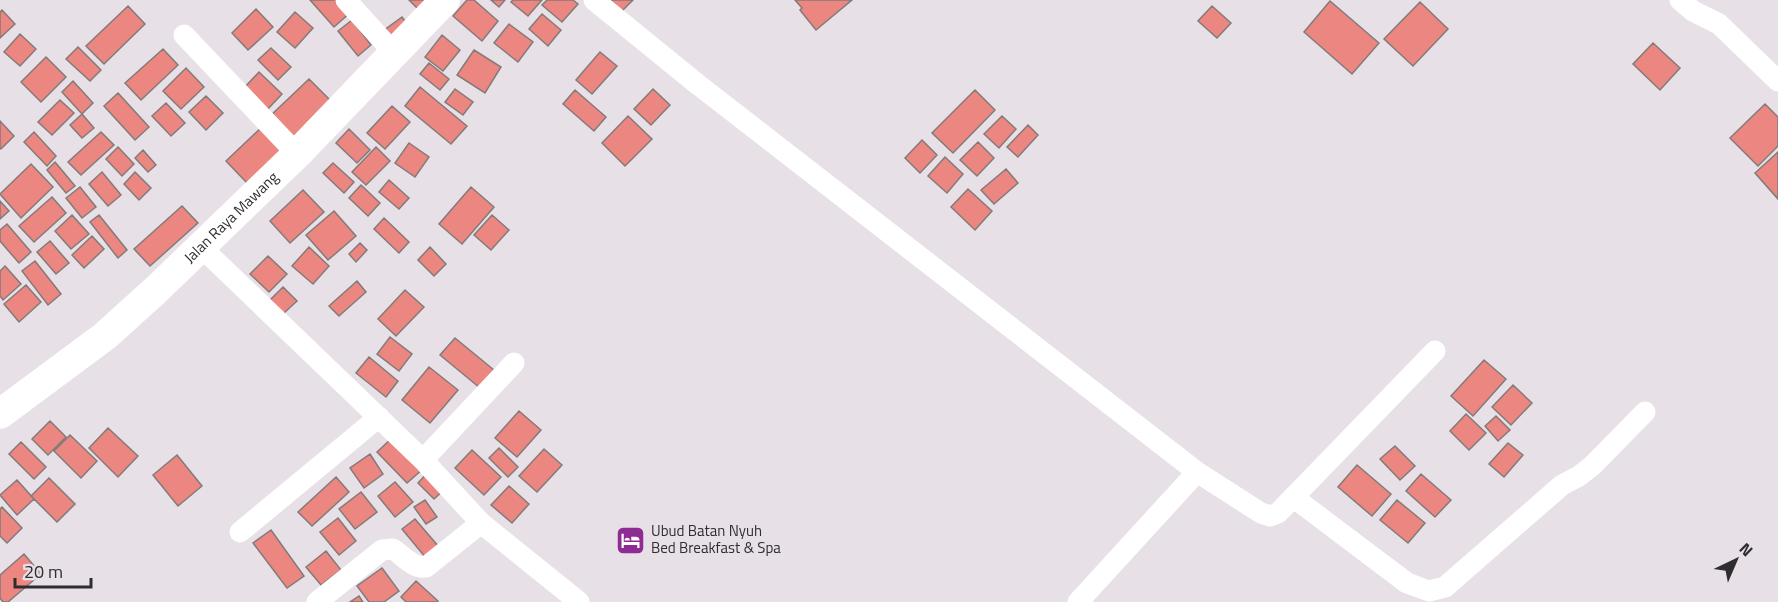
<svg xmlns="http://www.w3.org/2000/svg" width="1778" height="602" font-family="'Titillium Web',sans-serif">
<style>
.building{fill:#ec8681;stroke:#837a79;stroke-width:1.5}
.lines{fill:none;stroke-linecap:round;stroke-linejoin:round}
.street{stroke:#fff;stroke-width:21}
.secondary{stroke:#fff;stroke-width:30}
.labels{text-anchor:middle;stroke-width:5;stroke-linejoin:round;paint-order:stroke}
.street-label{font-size:15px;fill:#302d30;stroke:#e7e1e7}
.poi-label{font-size:15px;fill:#302d30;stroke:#e7e1e7;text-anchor:start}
</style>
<rect width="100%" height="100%" fill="#e7e1e7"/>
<!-- building -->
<path class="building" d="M310,0H340L351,12L334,27Z
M409,0H437L423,14Z
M467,0H474L498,21L482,41L453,16Z
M491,0H505L499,7Z
M513,0H542L528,16L511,2Z
M547,0H573L578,4L562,22L542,5Z
M610,0H633L621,12Z
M795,0H852L816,30L800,10L802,8Z
M1330,1L1379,43L1352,74L1304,32Z
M1420,2L1448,29L1413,66L1384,39Z
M128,6L145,24L104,64L86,46Z
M1212,6L1231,23L1217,38L1198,21Z
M256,9L273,27L248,50L232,33Z
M2,10L15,24L0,38V12Z
M295,12L313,28L295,48L277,32Z
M542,14L561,30L548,46L529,29Z
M402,17L411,29L393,43L383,31Z
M352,20L371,45L358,56L338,31Z
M509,24L533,42L518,62L494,43Z
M20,34L36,49L20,66L4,52Z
M442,35L460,50L443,71L425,57Z
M1653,43L1680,68L1660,90L1633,64Z
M78,47L101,70L90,81L66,59Z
M271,48L291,67L278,80L258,60Z
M163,49L178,65L141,100L125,83Z
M474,50L501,67L485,93L457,75Z
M600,52L617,66L592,94L576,80Z
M46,57L66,77L41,102L21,82Z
M429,63L449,79L440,90L420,74Z
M186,68L204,87L181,109L163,91Z
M259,72L282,94L267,110L244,88Z
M309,79L334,104L292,145L267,119Z
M73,81L93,103L82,114L62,92Z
M420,87L467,126L451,144L405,106Z
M455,89L473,102L463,115L445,102Z
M653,89L670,105L651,125L634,109Z
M575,90L606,117L594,131L563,104Z
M975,90L995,110L953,153L932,133Z
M118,93L149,127L135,140L104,106Z
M206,96L223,113L206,130L189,112Z
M60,100L74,113L52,135L38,122Z
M166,103L185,123L171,136L152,116Z
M1765,104L1778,117V146L1758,166L1730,138Z
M392,106L410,122L385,149L367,133Z
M82,114L94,128L82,138L70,125Z
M628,116L652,139L625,166L602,143Z
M1002,116L1016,129L999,148L984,134Z
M0,121L14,136L1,149L0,148Z
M264,125L285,147L247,183L226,161Z
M1028,125L1038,135L1018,157L1007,147Z
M349,129L370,150L357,163L336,143Z
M34,132L56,156L47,166L24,142Z
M101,132L114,145L81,175L68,162Z
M922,140L937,155L920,173L905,158Z
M978,142L994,158L977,176L960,160Z
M409,143L429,157L415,177L395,163Z
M118,147L134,164L122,176L106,159Z
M376,147L390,161L366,185L352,172Z
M143,150L156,165L148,172L135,158Z
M1778,152V199L1755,173Z
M945,157L963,174L947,193L928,176Z
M55,162L75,186L66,193L47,170Z
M333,163L354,182L344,193L323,173Z
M31,164L53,187L21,218L0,194Z
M1006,169L1018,183L994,204L981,190Z
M102,172L121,195L108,206L89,184Z
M135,172L151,188L139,200L124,184Z
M389,180L409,198L399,209L379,192Z
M361,185L380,203L368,216L349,198Z
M80,187L96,207L82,218L66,198Z
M471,187L494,207L462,244L439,224Z
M968,189L992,211L975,230L951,207Z
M303,190L324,212L290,243L270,221Z
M52,197L66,213L34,242L19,226Z
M0,201L9,211L0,219Z
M182,206L198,223L150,266L134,249Z
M334,211L356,236L328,260L306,235Z
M72,215L89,234L71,249L55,231Z
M99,215L127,250L118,258L90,222Z
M492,215L509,230L491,250L474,235Z
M384,218L409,242L399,253L374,229Z
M7,224L31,252L19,263L0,241V230Z
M92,236L104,249L84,268L72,255Z
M50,241L69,263L56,274L37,252Z
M360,243L367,250L356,262L349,254Z
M309,247L329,266L313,284L292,266Z
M430,247L446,264L434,276L418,260Z
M268,256L287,274L269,292L250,274Z
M35,261L61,294L48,305L22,271Z
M5,266L21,284L3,300L0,296V271Z
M357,281L366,292L339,316L329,306Z
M26,285L41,302L19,322L4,304Z
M283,287L297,301L283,314L270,300Z
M405,290L424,307L396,336L378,319Z
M390,337L412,354L399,371L377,354Z
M455,338L494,370L480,388L440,355Z
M369,357L398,381L386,397L356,373Z
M1484,360L1506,379L1473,416L1451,396Z
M429,367L458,390L430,423L402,400Z
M1513,385L1532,403L1511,425L1492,407Z
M519,411L541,430L517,457L495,438Z
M1466,414L1486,433L1469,450L1450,431Z
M1496,416L1510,430L1498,441L1485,426Z
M50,421L66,437L48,455L32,439Z
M108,428L138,456L118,477L89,448Z
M70,435L97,461L81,478L54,451Z
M393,437L423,469L407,483L377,452Z
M21,442L46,467L34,479L9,454Z
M1508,443L1523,455L1504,477L1489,464Z
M1395,446L1415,466L1400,480L1380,459Z
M499,448L518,467L508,477L489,458Z
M544,449L562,465L537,492L519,476Z
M472,450L501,477L484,495L455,468Z
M370,454L383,474L364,488L350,468Z
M177,455L202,486L178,506L153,475Z
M1357,465L1391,494L1372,516L1338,487Z
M429,471L446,488L434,499L418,483Z
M1421,474L1451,500L1435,517L1406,491Z
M336,477L349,492L312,526L298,512Z
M49,478L75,504L57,522L31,496Z
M17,480L34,499L17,515L0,495Z
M395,482L413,502L395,517L378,496Z
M509,486L529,504L512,523L491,505Z
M361,492L377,512L355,529L339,509Z
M425,500L437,517L426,524L414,507Z
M1397,500L1425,523L1408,543L1380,520Z
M2,507L22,528L7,543L0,536V509Z
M338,518L356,541L339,555L320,532Z
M415,519L439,547L426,558L402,529Z
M271,530L304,576L287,588L253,543Z
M326,551L341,570L321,585L306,567Z
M24,554L41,574L8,602H3L0,598V575Z
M382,568L399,591L384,602H369L357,586Z
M416,581L438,601L437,602H406L401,597Z
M359,596L363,602H350Z"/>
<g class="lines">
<!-- street -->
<path class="street" d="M346,0L394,53
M594,0L696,83L1197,472L1261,513L1270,516L1278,513L1435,351
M1680,0L1693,11L1719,24L1778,81
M184,35L297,154
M201,247L423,460L481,523L579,602
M423,460L514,363
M1293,497L1407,583L1429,591L1445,587L1562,485L1579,476L1592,466L1645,412
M240,532L379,417
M317,602L382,550L393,549C403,556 414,569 426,567L481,523
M1078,602L1197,472"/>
<!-- secondary -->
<path class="secondary" id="s1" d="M0,414L105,336L157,289L297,154L445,0"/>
</g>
<!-- icons -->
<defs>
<symbol id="hotel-square" viewBox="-11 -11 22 22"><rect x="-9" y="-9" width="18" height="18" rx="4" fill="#8e2c93" stroke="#e7e1e7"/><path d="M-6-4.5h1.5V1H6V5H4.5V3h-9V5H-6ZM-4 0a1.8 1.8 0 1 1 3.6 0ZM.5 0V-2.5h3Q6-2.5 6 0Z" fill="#fff"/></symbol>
</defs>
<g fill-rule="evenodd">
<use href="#hotel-square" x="614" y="524" width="33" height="33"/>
</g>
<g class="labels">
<!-- street labels -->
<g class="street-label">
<text dy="5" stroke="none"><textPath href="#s1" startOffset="304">Jalan Raya Mawang</textPath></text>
</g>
<!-- poi labels -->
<g class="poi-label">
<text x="651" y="536">Ubud Batan Nyuh<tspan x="651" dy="17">Bed Breakfast &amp; Spa</tspan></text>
</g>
</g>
<!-- north arrow -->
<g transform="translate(1736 560) rotate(44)" stroke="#e7e1e7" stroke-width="4.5" paint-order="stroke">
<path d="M0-4.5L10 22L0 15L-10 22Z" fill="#302d30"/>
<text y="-9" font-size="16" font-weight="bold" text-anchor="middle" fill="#302d30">N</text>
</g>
<!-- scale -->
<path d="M15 578v9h76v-9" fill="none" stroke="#302d30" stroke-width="3"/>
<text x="24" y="578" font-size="18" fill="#302d30" stroke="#e7e1e7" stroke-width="4.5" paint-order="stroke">20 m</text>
</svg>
